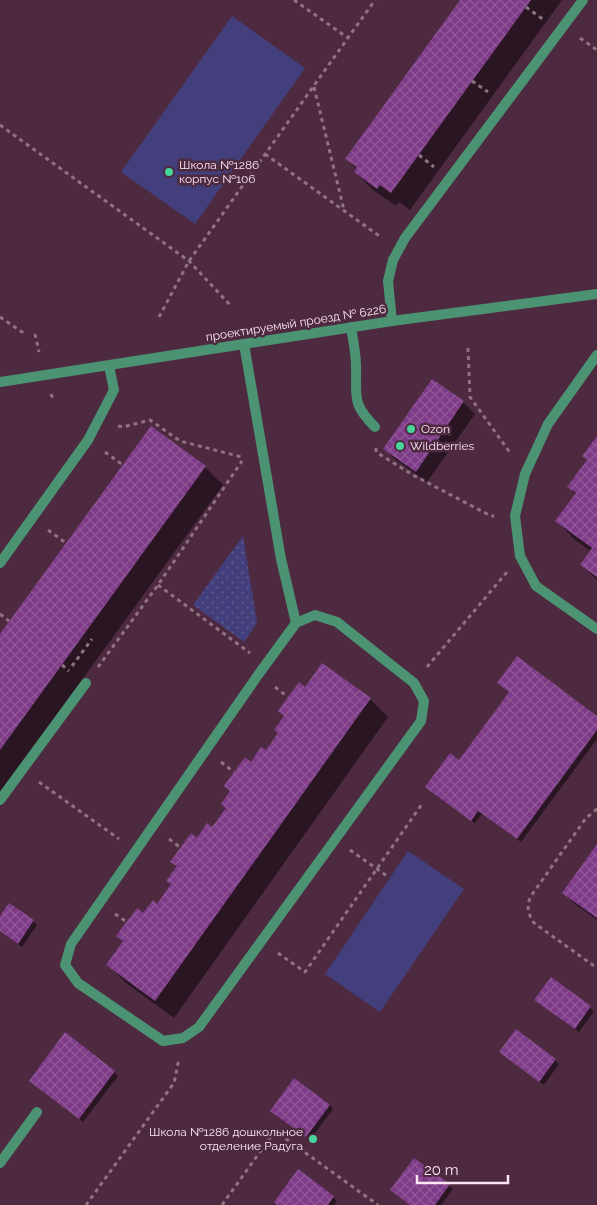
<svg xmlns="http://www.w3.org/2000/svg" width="597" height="1205" font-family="Raleway,sans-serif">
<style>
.park{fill:url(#park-dots)}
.garden{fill:#423f7c}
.shadow{fill:#0007}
.building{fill:url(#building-cross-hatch)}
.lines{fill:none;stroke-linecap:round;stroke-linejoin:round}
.path{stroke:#917284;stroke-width:3;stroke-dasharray:4 4;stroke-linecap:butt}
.lane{stroke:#4b9373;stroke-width:10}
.street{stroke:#4b9373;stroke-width:10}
.poi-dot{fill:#49d49c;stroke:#4e2a40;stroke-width:2}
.labels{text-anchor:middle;stroke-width:5;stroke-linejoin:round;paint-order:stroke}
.poi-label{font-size:12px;fill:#fde6f3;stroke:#4e2a40;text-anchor:start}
.street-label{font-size:12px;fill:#fde6f3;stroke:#4e2a40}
</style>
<defs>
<pattern id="park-dots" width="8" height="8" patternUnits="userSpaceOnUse" patternTransform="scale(1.25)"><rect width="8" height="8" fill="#423f7c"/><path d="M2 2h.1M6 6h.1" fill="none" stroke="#5e5b8f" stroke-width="1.8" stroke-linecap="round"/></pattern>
<pattern id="building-cross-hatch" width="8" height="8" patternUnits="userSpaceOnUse" patternTransform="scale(1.25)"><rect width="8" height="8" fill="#7e3b87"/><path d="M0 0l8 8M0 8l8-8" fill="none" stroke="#915798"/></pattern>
</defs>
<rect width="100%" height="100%" fill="#4e2a40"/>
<!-- park -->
<path class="park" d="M243,536L257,623L244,642L193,605Z"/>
<!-- garden -->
<path class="garden" d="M232,16L305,68L195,224L121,172Z
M408,851L464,889L380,1012L325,974Z"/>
<!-- shadow -->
<path class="shadow" d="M462,0H562L410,210L399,202L396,206L373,190L355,172L357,169L347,159Z
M432,381L463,402L475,414L427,482L396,460L385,449Z
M152,428L205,467L223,485L0,793V636Z
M597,438V580L581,564L591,551L575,540L557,521L576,495L569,487L588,460Z
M322,665L370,699L388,717L174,1018L126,983L108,965L124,942L118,936L157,905L172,885L178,867L172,862L212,829L227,808L251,764L266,752L279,733L305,688Z
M502,687L597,717V739L521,842L482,814L475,823L430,790L459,761L510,693Z
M597,846V920L575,904L564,893Z
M0,919L33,921L37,925L22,947L0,931Z
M551,978L594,1011L579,1032L539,1003Z
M501,1052L555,1060L559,1064L544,1085Z
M114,1072L118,1076L83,1122L34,1084Z
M330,1105L333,1109L310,1140L275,1114Z
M414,1159L453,1189L441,1205H410L391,1190Z
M299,1171L333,1197L337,1201L334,1205H278Z"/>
<!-- building -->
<path class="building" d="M460,0H531L391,193L380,185L377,189L354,172L357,167L345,159Z
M432,379L464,401L416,472L383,449Z
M151,426L206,466L0,750V634Z
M597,436V577L580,565L592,548L555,521L576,493L567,487L587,460L582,456Z
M517,656L597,716V730L517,839L478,811L471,821L425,787L450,753L459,760L509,692L497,683Z
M322,663L371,698L155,1001L106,965L123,941L116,936L137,908L143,913L153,900L157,904L171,884L166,881L177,866L170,862L191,833L197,838L207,823L212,827L226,808L221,804L230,791L224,786L245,757L251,762L261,747L266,750L278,733L274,730L284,716L278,711L299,682L305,687Z
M597,844V918L562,893Z
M9,903L34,920L18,944L0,931V916Z
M551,977L591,1006L575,1029L534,1000Z
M516,1029L556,1059L539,1082L499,1052Z
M65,1032L115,1071L79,1119L29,1081Z
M294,1078L330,1105L306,1137L270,1111Z
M414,1158L450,1184L435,1205H410L390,1190Z
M298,1169L334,1196L328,1205H277L274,1202Z"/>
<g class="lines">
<!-- path -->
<path class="path" d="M294,0L348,38
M526,7L544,20
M580,38L597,50
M472,81L488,92
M314,87L344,210
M0,125L189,261L231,306
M265,154L382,238
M419,155L434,167
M0,317L25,334
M159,317L189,261L375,0
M35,334L39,352
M468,348L470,397L511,454
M51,394L54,401
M118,426L123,427L150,420L180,441L242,457
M376,448V452L413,475L491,516H494
M105,452L123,465
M48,530L66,543
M158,585L250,653
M0,614L9,621
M62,665L69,671
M72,666L92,639
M98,667L158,585L242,461
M427,667L507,572
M275,687L288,697
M221,762L234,772
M39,782L119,839
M597,809L586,818L531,896C526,906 528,914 534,923L597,968
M169,839L181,848
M350,850L387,876
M115,914L127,922
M278,953L305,972L422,804
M86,1205L174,1083L179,1059
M222,1205L275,1131L378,1205"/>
<!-- lane -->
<path class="lane" d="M392,321L388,281L393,260L405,238L583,0
M351,327C353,340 356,353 356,366C357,397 351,403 375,427
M244,344L281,559L296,623
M597,355L548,424L525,474L515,516L520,556L536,586L597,629
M0,563L88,440L114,390L109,366
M315,615L337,622L414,683L424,701L421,721L199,1027L183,1038L163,1041L78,983L65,965L71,944L258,675L296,623Z
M0,800L86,683
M0,1163L37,1112"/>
<!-- street -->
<path class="street" d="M0,382L392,321L597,294"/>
</g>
<!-- markers -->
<g class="poi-dot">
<circle cx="169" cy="172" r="5"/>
<circle cx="411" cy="429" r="5"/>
<circle cx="400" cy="446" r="5"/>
<circle cx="313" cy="1139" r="5"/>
</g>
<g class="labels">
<!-- poi labels -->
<g class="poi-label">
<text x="179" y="169">Школа №1286<tspan x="179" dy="14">корпус №106</tspan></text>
<text x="421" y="433">Ozon</text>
<text x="410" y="450">Wildberries</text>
<text x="303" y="1136" text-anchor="end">Школа №1286 дошкольное<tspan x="303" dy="14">отделение Радуга</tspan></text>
</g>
<!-- street labels -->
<g class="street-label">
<text transform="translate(296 323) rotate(-9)" y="4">проектируемый проезд № 6226</text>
</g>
</g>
<!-- scale -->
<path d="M417 1175v8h91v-8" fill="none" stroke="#fde6f3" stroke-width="2.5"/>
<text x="424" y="1175" font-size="15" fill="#fde6f3" stroke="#4e2a40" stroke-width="4" paint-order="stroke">20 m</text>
</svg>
